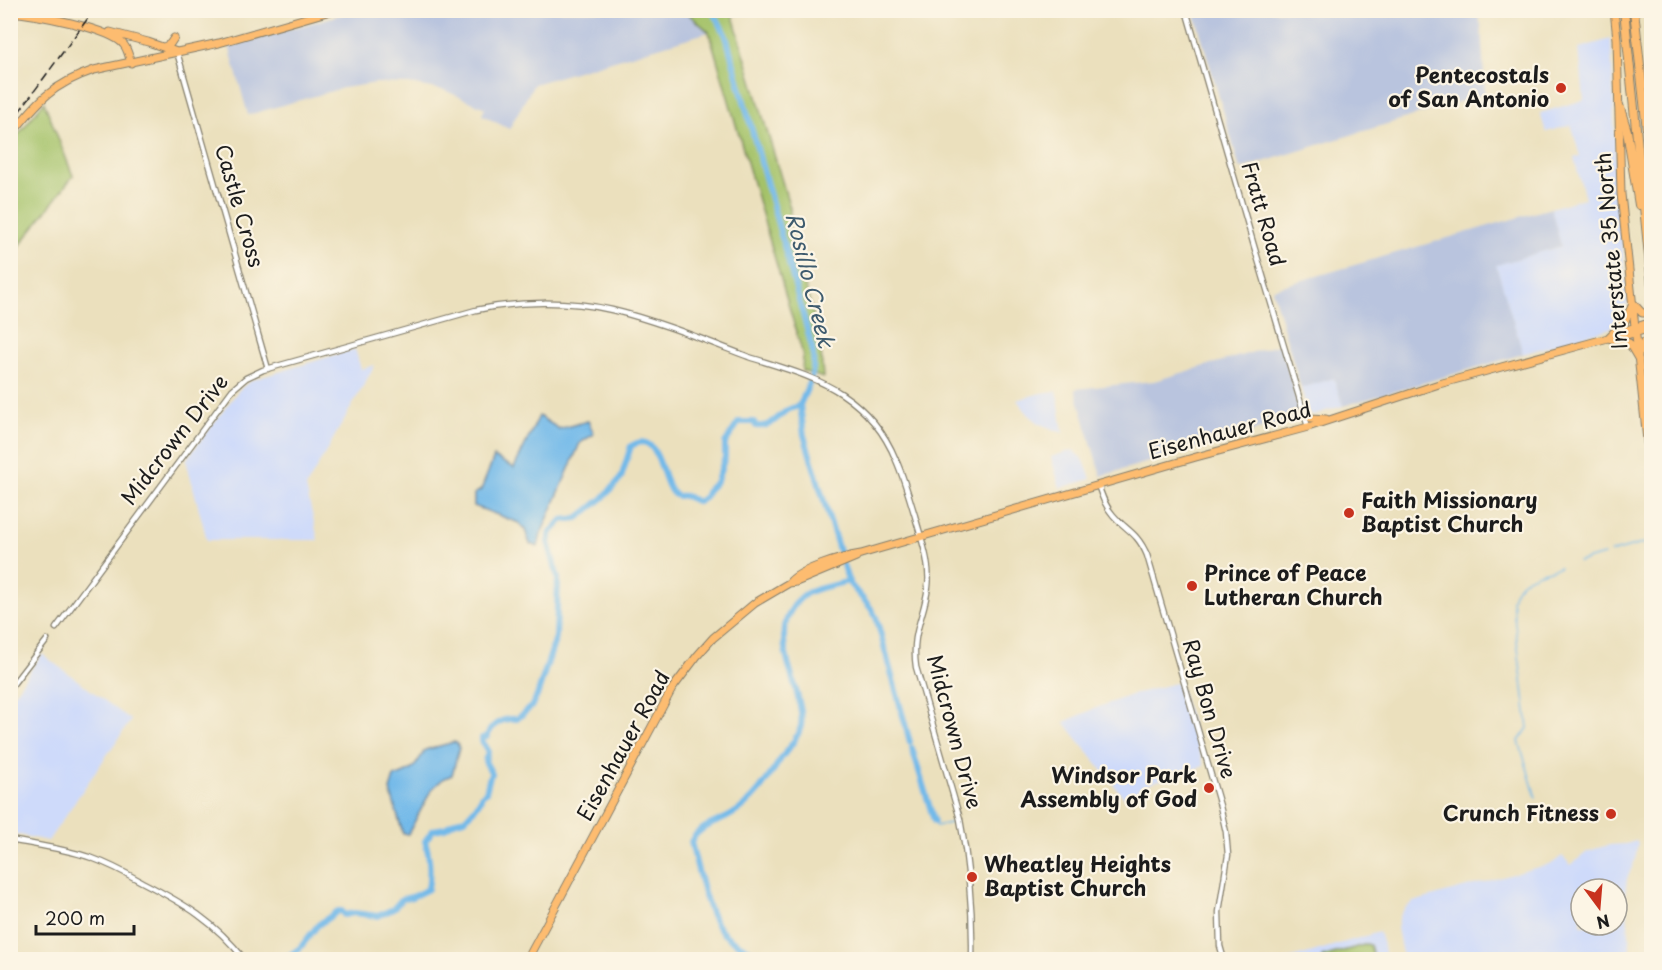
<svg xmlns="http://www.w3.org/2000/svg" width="1662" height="970" font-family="'Playpen Sans',sans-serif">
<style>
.built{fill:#cedafa;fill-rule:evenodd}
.industrial{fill:#b9c4de}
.green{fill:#a4c269;stroke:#606f42;stroke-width:1.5}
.water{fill:#72b9e9;stroke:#476a82;stroke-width:1.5}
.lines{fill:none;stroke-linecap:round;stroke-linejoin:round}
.stream{stroke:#72b9e9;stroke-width:1.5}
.river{stroke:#72b9e9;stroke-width:6}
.minor-casing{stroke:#847e6c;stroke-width:7}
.major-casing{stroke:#847e6c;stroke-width:9}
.highway-casing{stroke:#847e6c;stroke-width:10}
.minor{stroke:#fff;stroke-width:4.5}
.major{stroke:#fdbc70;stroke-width:7}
.highway{stroke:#fdbc70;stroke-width:8}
.rail{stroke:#1c1c1c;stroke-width:1.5;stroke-dasharray:9 4.5;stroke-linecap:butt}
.poi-dot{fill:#c8321e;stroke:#fcf5e5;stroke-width:2}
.labels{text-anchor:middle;stroke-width:4.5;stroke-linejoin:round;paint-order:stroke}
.poi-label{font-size:21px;font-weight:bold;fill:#1c1c1c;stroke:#fcf5e5;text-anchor:end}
.street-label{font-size:21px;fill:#1c1c1c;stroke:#fcf5e5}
.water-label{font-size:22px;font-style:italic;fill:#3e5b6e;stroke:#fcf5e5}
</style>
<rect width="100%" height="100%" fill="#fcf5e5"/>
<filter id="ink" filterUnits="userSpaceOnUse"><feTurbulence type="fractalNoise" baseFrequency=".0167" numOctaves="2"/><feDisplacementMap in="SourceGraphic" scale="12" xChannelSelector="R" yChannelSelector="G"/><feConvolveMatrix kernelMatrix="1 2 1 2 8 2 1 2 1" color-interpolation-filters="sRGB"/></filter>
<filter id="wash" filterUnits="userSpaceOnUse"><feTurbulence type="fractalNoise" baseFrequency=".008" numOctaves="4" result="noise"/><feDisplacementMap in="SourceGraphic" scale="24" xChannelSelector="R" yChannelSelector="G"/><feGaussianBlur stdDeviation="1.35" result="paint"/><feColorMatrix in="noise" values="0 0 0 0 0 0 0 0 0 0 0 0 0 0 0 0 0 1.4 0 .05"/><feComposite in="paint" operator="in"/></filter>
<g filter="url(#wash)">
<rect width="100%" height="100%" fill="#ebe0bd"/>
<!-- built -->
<path class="built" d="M1611,39L1617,189L1628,303L1611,328L1523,354L1496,265L1561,246L1551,208L1585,198L1574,158L1580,156L1571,125L1546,132L1540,113L1584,100L1579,48Z
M355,349L361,369L375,365L306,487L318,540H207L186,460L239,390L252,380Z
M1334,378L1343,406L1313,415L1309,413L1307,410L1301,388Z
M1057,391L1063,433L1040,424L1029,415L1017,400L1041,393Z
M1073,450L1084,461L1091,479L1060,488L1051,457Z
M42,654L131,720L48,841L10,833L11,698Z
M1179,682L1204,766L1141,786L1126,800L1064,722L1096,708L1131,695Z
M1636,841L1638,842L1635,860L1627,879L1625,894L1630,943L1629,959H1403L1397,928L1400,915L1405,908L1413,902L1553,863L1562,856L1571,865L1587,852L1598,848L1610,845L1626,844ZM1581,889H1617V925H1581Z
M1379,932L1387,959L1286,960Z"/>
<!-- industrial -->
<path class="industrial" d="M354,11H754L733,16L709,32L534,84L509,129L482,115L485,108L444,90L409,84L377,83L343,88L248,115L229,46Z
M1194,11H1476L1481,25L1485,94L1240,169Z
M1551,208L1561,246L1496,265L1523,354L1343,406L1334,378L1301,388L1272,289Z
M1281,344L1301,417L1101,476L1075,389L1154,381Z"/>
<!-- green -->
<path class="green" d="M685,11H731L733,16L790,208L789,232L820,337L823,378L802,371L803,355L709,32Z
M44,102L73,176L11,257L10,145Z
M1367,944L1370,945L1374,959L1323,960L1322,957Z"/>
<!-- water -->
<path class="water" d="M539,416L559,429L588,421L594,434L580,443L541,534L538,547L530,544L525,530L519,523L474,506V494L481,490L494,457L514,468Z
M454,742L457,743L459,748L452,775L443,779L432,789L408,834H403L390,790L394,777C415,770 414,768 425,750Z"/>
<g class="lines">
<!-- stream -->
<path class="stream" d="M1610,553L1645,543L1652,542
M1578,562L1604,555
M1536,798L1519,741L1528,728L1512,600C1517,576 1539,573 1560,567
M934,821L936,826L955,822"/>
<!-- river -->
<path class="river" d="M800,405L804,435L840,554
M843,565L849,583L870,607L876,617L910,742
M912,748L934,821
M283,960L300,948L318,925L338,911H342L344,915L354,913L378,916L393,909L402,899L412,897L428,889C431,872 430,857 425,841L433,830L445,828L456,821L465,819L475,808L481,799V796L486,792L490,776L492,774L485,761L488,752L482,741V738L487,737C491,723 504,718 517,719L531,707L537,696L556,637L558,578L548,542L551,532L562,520L578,518L603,498L621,478L631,446C661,427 660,485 675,495C678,497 681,495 685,496C689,497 693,500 698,502L705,497L708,490L717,481L725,457V443L739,422H754L756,426C770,428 776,419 786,411C790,408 796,407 800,405C809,383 817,372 812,347L726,36L718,20L711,10
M769,960C754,952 736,945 724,934C707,918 697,865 691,842C698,826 718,823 731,815C754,802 768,779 782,757C789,748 798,738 801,726C803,714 799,702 796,690C788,661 774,631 795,604C799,599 803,595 809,592C821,587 836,585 849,581"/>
</g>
</g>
<g filter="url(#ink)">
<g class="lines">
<defs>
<path id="minor" d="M1186,10L1254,246L1308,427
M177,52L268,369
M1098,485C1102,496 1105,506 1113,515C1127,531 1137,532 1147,555L1220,806L1226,832L1228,855L1219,912L1220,946L1224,960
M56,628L232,390L246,378L263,370L476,310C519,301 568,300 612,310C658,321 704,340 749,357C780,367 815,376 842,394C866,410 885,433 896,460C904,478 909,497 915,516C921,539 931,563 928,587C924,618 911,632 916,667L960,819C969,865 973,912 972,960
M10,688L47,640
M10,840C37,845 66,849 92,858C109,864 126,873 142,882C185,904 214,921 245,960"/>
<path id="major" d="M1614,10L1617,39L1621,194L1652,488
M1649,10L1652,38
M10,12C33,14 111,28 124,45C128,50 129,57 131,63
M110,32L148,42L177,52
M164,47L170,44L174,38
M10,136C37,102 52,84 94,70L219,43L334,10
M1633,303L1642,313H1652
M1613,334L1652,322
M1608,338L1625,321L1632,306
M1616,338L1652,328
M1641,352L1644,342L1652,336
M1304,411L1311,418L1326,419
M789,583C799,569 843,557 861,554L1196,457L1308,427L1439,384L1608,338L1629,343L1639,360
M527,960L672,689L697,656L713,638L755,603L789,583L796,582L856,557"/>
<path id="highway" d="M1624,10L1652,286
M1634,10L1652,176
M1619,105L1627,131L1639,205"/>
</defs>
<!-- minor casing -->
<use href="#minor" class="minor-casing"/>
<!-- major casing -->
<use href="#major" class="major-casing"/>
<!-- highway casing -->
<use href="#highway" class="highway-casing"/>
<!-- minor -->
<use href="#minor" class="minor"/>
<!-- major -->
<use href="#major" class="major"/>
<!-- highway -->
<use href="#highway" class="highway"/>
<!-- rail -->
<path class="rail" d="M10,124L94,10"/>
</g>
</g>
<!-- markers -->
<g class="poi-dot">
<circle cx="1561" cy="88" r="6"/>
<circle cx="1349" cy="513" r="6"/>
<circle cx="1192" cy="586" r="6"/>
<circle cx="1209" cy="788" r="6"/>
<circle cx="1611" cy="814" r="6"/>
<circle cx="972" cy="877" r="6"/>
</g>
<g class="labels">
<!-- poi labels -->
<g class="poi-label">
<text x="1549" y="83">Pentecostals<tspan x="1549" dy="24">of San Antonio</tspan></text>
<text x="1361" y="508" text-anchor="start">Faith Missionary<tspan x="1361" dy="24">Baptist Church</tspan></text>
<text x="1204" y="581" text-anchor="start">Prince of Peace<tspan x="1204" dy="24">Lutheran Church</tspan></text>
<text x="1197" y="783">Windsor Park<tspan x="1197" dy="24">Assembly of God</tspan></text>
<text x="1599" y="821">Crunch Fitness</text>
<text x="984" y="872" text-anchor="start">Wheatley Heights<tspan x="984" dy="24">Baptist Church</tspan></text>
</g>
<!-- street labels -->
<g class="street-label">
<text transform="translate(239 206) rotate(74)" y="7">Castle Cross</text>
<text transform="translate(1263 214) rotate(74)" y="7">Fratt Road</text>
<text transform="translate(1612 251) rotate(-95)" y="7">Interstate 35 North</text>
<text transform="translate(1230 431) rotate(-15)" y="7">Eisenhauer Road</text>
<text transform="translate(175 440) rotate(-52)" y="7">Midcrown Drive</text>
<text transform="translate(1209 709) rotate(74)" y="7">Ray Bon Drive</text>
<text transform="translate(954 732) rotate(75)" y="7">Midcrown Drive</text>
<text transform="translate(624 746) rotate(-61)" y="7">Eisenhauer Road</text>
</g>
<!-- water labels -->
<g class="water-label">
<text transform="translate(810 280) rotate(76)" y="8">Rosillo Creek</text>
</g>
</g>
<!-- margin -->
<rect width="1662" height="970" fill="none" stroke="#fcf5e5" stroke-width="36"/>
<!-- north arrow -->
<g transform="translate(1599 907) rotate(164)"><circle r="28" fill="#fcf5e5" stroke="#a29e95" stroke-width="1.5"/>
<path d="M0-4.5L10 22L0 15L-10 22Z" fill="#c8321e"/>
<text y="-9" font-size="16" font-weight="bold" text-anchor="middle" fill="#1c1c1c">N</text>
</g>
<!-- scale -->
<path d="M36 925v9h98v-9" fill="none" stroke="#1c1c1c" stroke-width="3"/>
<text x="45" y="925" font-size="18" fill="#1c1c1c" stroke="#fcf5e5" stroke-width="4.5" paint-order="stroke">200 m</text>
</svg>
